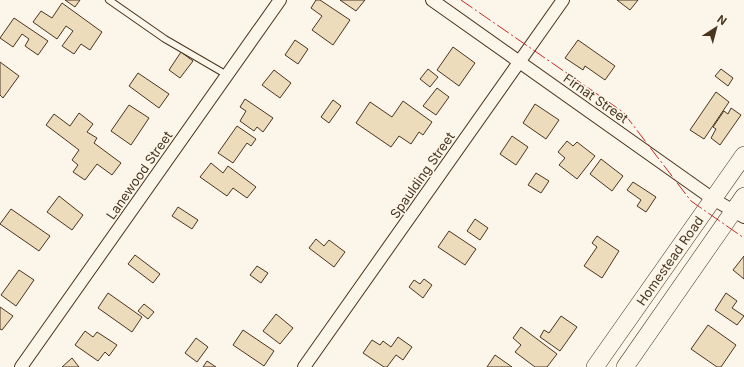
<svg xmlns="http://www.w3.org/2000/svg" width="744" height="367" font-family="Inter,sans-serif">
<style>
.building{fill:#ecdcbc;stroke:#4a3520}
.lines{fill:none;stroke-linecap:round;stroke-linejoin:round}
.service-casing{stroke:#4a3520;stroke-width:8}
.minor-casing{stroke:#4a3520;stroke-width:14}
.secondary-casing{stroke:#4a3520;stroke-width:18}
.service{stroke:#fbf6e9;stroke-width:6}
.minor{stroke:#fbf6e9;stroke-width:12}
.secondary{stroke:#fbf6e9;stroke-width:17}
.power{stroke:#c62828;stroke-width:1;stroke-dasharray:14 3 2 3;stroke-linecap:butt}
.labels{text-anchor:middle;stroke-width:3;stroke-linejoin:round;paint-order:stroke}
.street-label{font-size:13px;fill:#4a3520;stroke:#fbf6e9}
</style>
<rect width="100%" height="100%" fill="#fbf6e9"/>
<!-- building -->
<path class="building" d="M65,0H80L75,7Z
M316,0H320L350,20L333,45L312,30L322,16L311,8Z
M340,0H365L356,11Z
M617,0H638L630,10Z
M62,3L102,32L90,50L81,44L74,54L62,46L73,31L66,26L57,39L33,22L41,11L52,18Z
M14,18L48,41L38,55L25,46L29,39L22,34L13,47L0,38Z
M295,40L308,49L298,64L285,55Z
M578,40L615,66L605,80L585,66L583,70L565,58Z
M453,47L475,63L459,86L437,70Z
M181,52L193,61L180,78L169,70Z
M0,62L19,76L3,98L0,95Z
M428,69L438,77L430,87L420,79Z
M721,69L733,78L728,86L715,76Z
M274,70L291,83L280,98L262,85Z
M138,73L169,94L159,108L129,86Z
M437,88L449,97L436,115L423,106Z
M716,92L729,102L704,139L690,130Z
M245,99L273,118L263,132L257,127L254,131L240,121L246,111L240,107Z
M333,100L341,106L329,123L321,117Z
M403,101L432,122L423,135L419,132L411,144L399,136L391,147L356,123L370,102L392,117Z
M535,104L559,120L546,139L523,123Z
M129,105L149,118L131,145L111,131Z
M731,108L741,115L720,145L711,138L716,129L713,127L724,111L728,114Z
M79,113L93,124L87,132L97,138L94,143L121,163L112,175L97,164L85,180L73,172L78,165L72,160L79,150L46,125L54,114L70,126Z
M237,126L256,139L251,146L247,143L233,163L218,153Z
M512,136L528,147L516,165L500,154Z
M567,141L573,146L577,142L595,156L577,179L559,165L565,158L558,152Z
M601,159L623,176L612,191L590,174Z
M211,163L223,173L228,166L256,187L247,198L233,188L227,196L200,177Z
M536,173L549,181L541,193L528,185Z
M633,182L656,197L646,212L637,206L641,200L627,190Z
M59,196L83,215L72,230L47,212Z
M178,207L198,220L192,229L172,216Z
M11,209L50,236L39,251L0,224Z
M475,219L488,228L480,240L467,231Z
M449,231L476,249L465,265L438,247Z
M597,236L619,251L602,278L584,266L597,247L592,243Z
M316,239L324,246L329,240L345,252L334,267L309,248Z
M135,255L160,274L153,283L128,264Z
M744,256V279L733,270Z
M257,266L268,273L261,283L250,275Z
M19,270L34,280L16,306L1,295Z
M424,279L432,285L423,298L409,287L414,280L420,284Z
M108,293L142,317L132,332L98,308Z
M726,293L737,301L732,308L744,316L737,325L715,310Z
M144,304L154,312L148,319L138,311Z
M0,307L13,316L2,330L0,329Z
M276,314L293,328L280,344L263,331Z
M561,316L577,327L560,351L540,337L544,330L549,333Z
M708,325L736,345L721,367H717L691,349Z
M521,327L557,354L547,367H535L515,352L521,345L513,338Z
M243,330L274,351L264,366L233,345Z
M85,331L93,337L97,332L117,345L109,356L105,352L98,361L75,345Z
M398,337L412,347L403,360L396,355L387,367H384L363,353L372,340L380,345L383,341L391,347Z
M196,338L208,347L197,362L185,353Z
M495,355L512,367H487Z
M72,358L79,367H62Z
M207,361L216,367H203Z"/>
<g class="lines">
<defs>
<path id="service" d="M109,0L165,39L227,75"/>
<path id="minor" d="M432,0L713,199L744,217
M21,367L280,0
M304,367L563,0"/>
<g id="secondary">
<path id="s1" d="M595,367L744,155"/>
<path d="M625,367L744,196"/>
</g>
</defs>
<!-- service casing -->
<use href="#service" class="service-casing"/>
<!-- minor casing -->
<use href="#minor" class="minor-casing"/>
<!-- secondary casing -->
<use href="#secondary" class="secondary-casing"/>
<!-- service -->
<use href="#service" class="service"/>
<!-- minor -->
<use href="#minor" class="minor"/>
<!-- secondary -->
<use href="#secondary" class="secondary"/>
<!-- power -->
<path class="power" d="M461,0L623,112L691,201L744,238"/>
</g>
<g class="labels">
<!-- street labels -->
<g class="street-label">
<text transform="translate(596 98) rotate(35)" y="5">Firnat Street</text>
<text transform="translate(139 175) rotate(-55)" y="5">Lanewood Street</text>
<text transform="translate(422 175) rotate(-55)" y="5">Spaulding Street</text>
<text dy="5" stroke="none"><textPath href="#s1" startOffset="130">Homestead Road</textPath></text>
</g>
</g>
<!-- north arrow -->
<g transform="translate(716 28) rotate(36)" stroke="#fbf6e9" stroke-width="3" paint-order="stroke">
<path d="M0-3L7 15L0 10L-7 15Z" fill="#4a3520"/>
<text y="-6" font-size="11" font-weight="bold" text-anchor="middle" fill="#4a3520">N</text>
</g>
</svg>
